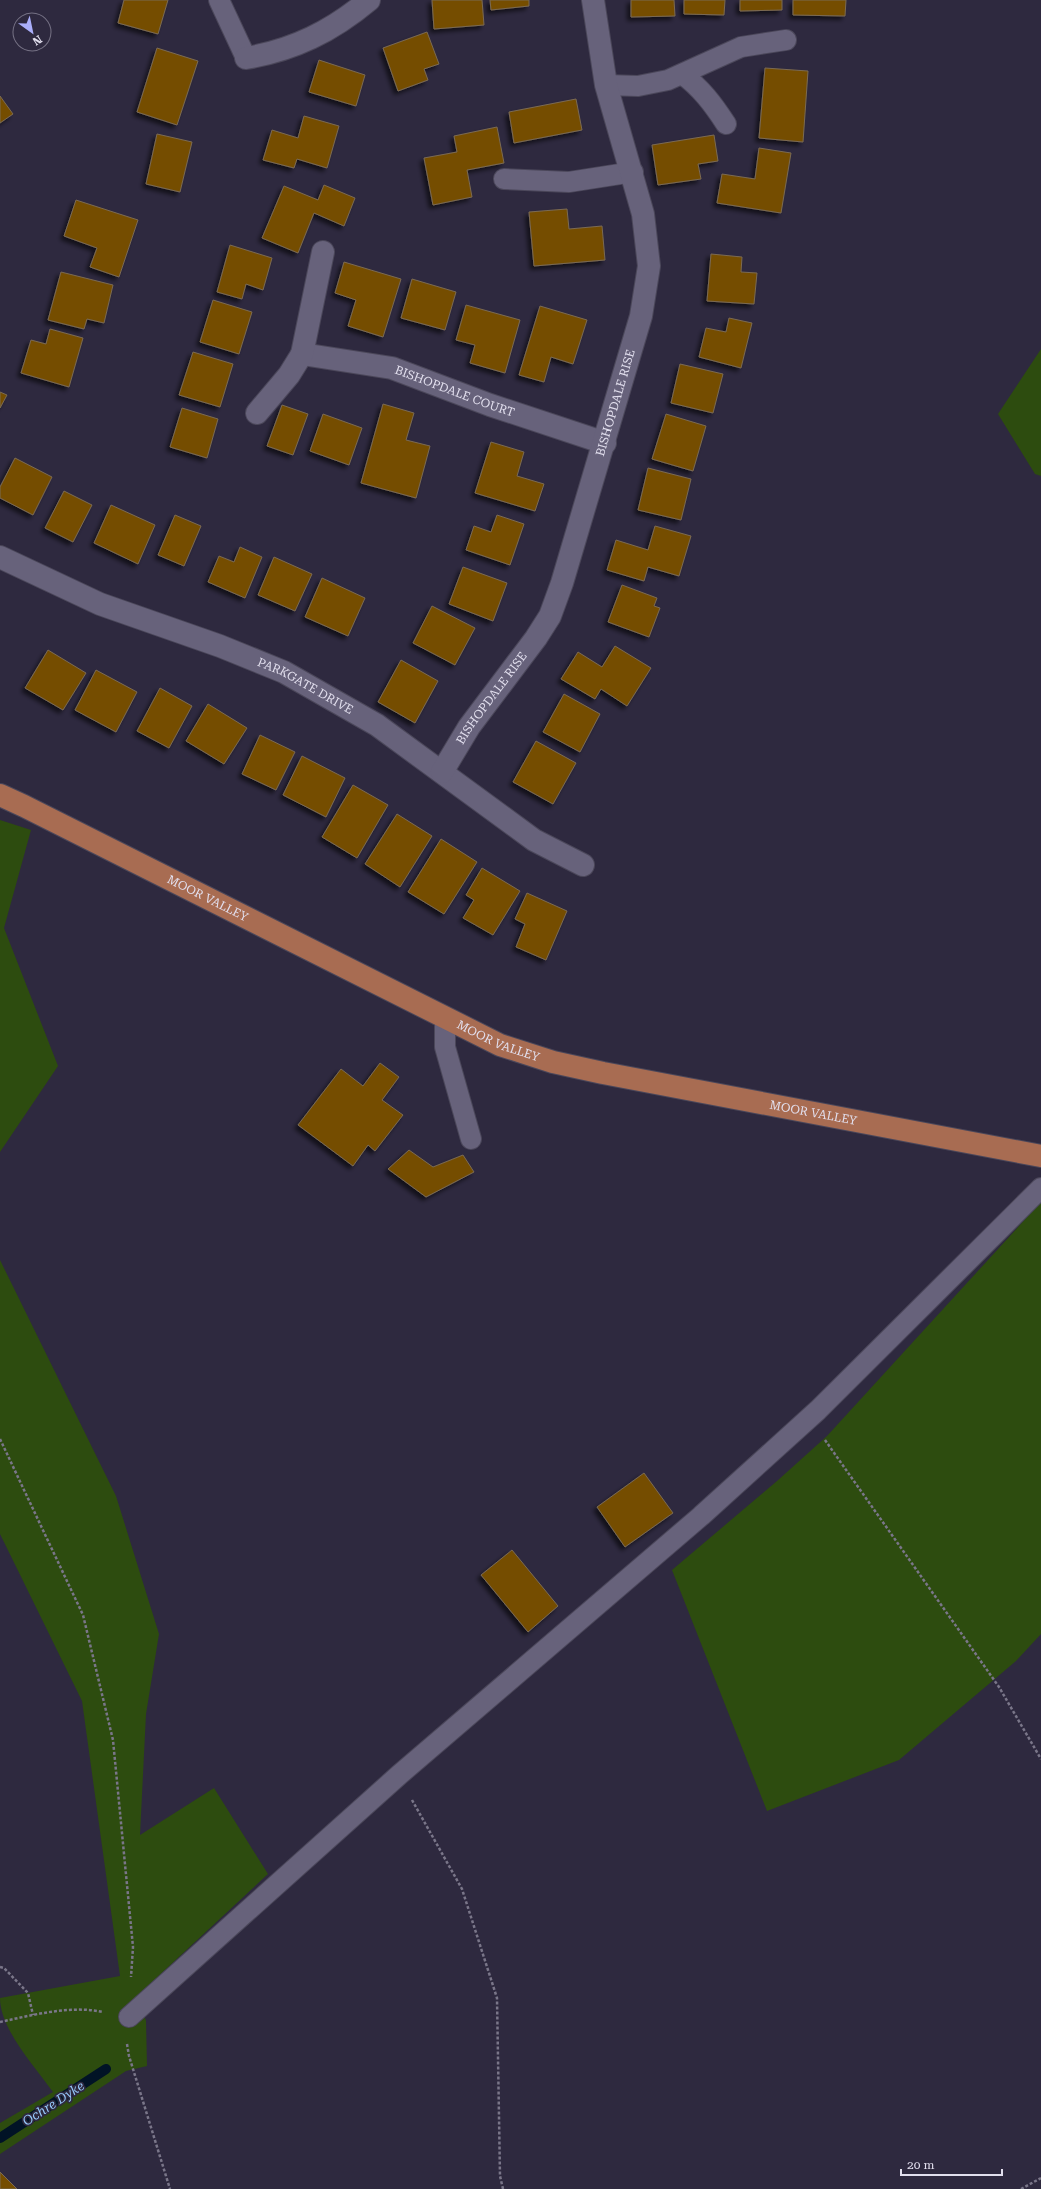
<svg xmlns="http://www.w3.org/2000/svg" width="1041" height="2189" font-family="'Roboto Serif',serif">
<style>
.green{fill:#2d4c0f}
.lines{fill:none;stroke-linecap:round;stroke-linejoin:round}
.stream{stroke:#011326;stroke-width:10}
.building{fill:#744e02;stroke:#7b6a53;filter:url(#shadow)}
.service-casing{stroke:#4b475a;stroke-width:22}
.minor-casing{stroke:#4b475a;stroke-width:24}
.primary-casing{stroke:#4b475a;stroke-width:24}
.path{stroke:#7a7689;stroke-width:2.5;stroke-dasharray:3 2;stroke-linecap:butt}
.service{stroke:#67627b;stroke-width:20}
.minor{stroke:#67627b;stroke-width:22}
.primary{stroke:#a86c52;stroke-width:22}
.labels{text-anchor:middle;stroke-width:3.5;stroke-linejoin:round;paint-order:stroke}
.street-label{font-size:12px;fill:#e2dfee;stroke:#2e293f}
.water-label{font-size:13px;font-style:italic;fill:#97cafd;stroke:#2e293f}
</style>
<defs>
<filter id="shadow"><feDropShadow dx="-3.5" dy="3.5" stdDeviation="2" flood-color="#0009"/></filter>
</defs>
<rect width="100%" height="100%" fill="#2e293f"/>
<!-- green -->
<path class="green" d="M1041,349V476L1035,474L998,414Z
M0,820L31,830L4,928L58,1066L0,1152Z
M1041,1202V1634L1016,1661L899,1760L767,1811L672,1570L777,1481L827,1436Z
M0,1260L116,1496L159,1634L146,1714L140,1835L214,1788L268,1874L138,1995L146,2021L147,2066L126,2071L0,2154V2123L53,2092C35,2067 0,2029 0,1998L120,1976L82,1701L0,1534Z"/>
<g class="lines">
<!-- stream -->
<path class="stream" d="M0,2138L106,2069"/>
</g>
<!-- building -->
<path class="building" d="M124,0H168L158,34L118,23Z
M432,0H482L484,25L434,29Z
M490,0H529V6L491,10Z
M631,0H674L675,16L631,17Z
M684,0H725L724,15L684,14Z
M740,0H782V10L740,11Z
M793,0H846L845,16L793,15Z
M427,32L439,64L424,69L428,80L398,91L383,48Z
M157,48L198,61L177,125L137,112Z
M319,60L365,75L356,106L309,92Z
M765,68L808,71L803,142L759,138Z
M0,96L13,114L0,123Z
M576,99L582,130L514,143L509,112Z
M304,116L339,126L327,168L297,159L294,168L263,160L272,130L298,138Z
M497,127L504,163L467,170L472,197L433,205L424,158L457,152L454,136Z
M157,134L192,142L180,192L146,184Z
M714,135L718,161L698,164L701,179L658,185L652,145Z
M759,148L791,153L781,213L717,203L722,174L755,179Z
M324,185L355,198L344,226L314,213L298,253L262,238L284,186L318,200Z
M76,200L138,220L119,277L90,267L97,248L64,236Z
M567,209L569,229L602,226L605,260L534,266L529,212Z
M230,245L272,258L263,290L246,284L242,299L217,292Z
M711,254L742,257L741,272L757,273L754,304L707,301Z
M344,262L401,279L383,337L348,326L356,300L335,293Z
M61,272L113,285L104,323L87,319L84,329L48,320Z
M412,279L456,292L445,330L401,318Z
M213,300L252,312L239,354L200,342Z
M466,305L520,320L505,373L470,363L475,345L456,340Z
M540,306L587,320L573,364L551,357L544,382L519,375Z
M729,318L752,323L741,368L699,357L706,328L726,332Z
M50,329L83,338L69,387L21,373L31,340L46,344Z
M193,352L233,364L220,407L179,395Z
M680,364L723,374L713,413L671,403Z
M0,392L7,395L0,408Z
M383,404L414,413L406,440L430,446L416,498L361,483Z
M282,405L308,414L293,455L267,446Z
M182,408L218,419L207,458L170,447Z
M323,414L362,428L349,465L310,451Z
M666,414L706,426L693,471L652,459Z
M491,442L524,452L517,476L544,484L535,511L475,493Z
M15,458L52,477L33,515L0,498V487Z
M648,468L691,479L681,520L638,510Z
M64,491L92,505L73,542L45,528Z
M111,505L155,525L138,564L94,543Z
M175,515L201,526L184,566L158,555Z
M497,515L524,524L510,565L466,550L474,526L491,532Z
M655,526L691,536L679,576L648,567L644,581L607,570L616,540L648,550Z
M240,547L262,557L245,598L208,582L219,556L234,562Z
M274,557L312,574L295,611L258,595Z
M463,567L507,583L493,621L449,604Z
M322,578L365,598L348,636L305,617Z
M622,585L657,598L654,606L660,608L649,637L608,622Z
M432,606L475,628L455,665L413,643Z
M615,646L651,668L627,706L601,689L595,699L561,679L578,652L602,667Z
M48,650L86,673L63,710L25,688Z
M401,660L438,681L415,723L378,702Z
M96,670L137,692L116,732L75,710Z
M160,688L192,706L169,748L137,731Z
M564,694L600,714L580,752L543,732Z
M208,704L247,728L224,764L186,741Z
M260,735L295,752L276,790L242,774Z
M536,741L576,763L553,804L513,782Z
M302,756L345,778L326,817L283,795Z
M353,785L388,805L357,858L322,837Z
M397,814L432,836L400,887L365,864Z
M441,839L477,862L444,914L408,892Z
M482,868L520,891L493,935L463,918L474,900L466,895Z
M527,893L567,911L546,960L516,947L525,924L515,919Z
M380,1063L399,1077L382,1100L403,1115L375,1151L368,1145L353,1166L298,1125L341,1069L363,1086Z
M409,1150L433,1167L463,1155L474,1172L426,1197L388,1169Z
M644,1473L673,1513L625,1547L597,1507Z
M512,1550L558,1606L528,1632L481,1575Z
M0,2172L17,2189H0Z"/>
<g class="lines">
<defs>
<path id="service" d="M219,0L246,58
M682,74C701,88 713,104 726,124
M606,85L638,86L668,80L741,47L786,40
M504,179L569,182L633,172
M445,1019V1047L471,1139
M129,2017L399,1775L701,1516L818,1410L1041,1188"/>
<g id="minor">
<path d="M246,58C294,50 332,31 369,0"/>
<path id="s1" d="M302,354L392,368L490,405L605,443"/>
<path d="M257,413L289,375L302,354L323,252"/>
<path id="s2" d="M0,557L100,604L220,646L284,672L377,725L534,840L583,865"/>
<path id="s3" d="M442,772L469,727L536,638L550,616L562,583L641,316L649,266L643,214L606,85L593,0"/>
</g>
<g id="primary">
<path id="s4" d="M0,795L24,806L500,1045L553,1062L603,1073L1041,1156"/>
</g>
</defs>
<!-- service casing -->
<use href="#service" class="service-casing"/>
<!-- minor casing -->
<use href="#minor" class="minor-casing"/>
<!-- primary casing -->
<use href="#primary" class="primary-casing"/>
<!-- path -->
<path class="path" d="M0,1439L83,1615L113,1740L133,1947L131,1977
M825,1440L999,1687L1041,1759
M412,1800L462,1889L497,1998L500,2176L503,2189
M0,1967L4,1968L28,1993L33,2015
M0,2022C33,2015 70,2005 103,2012
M127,2044L129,2056L170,2189
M1021,2189L1041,2178"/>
<!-- service -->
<use href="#service" class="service"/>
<!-- minor -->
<use href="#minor" class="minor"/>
<!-- primary -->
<use href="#primary" class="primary"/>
</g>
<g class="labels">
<!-- street labels -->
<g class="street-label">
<text dy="4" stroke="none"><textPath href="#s1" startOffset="158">BISHOPDALE COURT</textPath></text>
<text dy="4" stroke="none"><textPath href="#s3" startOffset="413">BISHOPDALE RISE</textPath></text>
<text dy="4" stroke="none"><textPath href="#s2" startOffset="332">PARKGATE DRIVE</textPath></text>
<text dy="4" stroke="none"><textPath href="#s3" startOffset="89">BISHOPDALE RISE</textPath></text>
<text dy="4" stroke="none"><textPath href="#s4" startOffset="232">MOOR VALLEY</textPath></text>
<text dy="4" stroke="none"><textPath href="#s4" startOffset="556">MOOR VALLEY</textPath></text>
<text dy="4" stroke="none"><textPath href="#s4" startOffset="880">MOOR VALLEY</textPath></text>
</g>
<!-- water labels -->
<g class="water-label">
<text transform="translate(53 2103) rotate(-33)" y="5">Ochre Dyke</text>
</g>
</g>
<!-- north arrow -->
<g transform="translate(32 32) rotate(147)"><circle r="19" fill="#2e293f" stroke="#767285"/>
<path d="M0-3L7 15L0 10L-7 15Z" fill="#abaffb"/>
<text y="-6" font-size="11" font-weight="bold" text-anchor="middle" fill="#e2dfee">N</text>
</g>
<!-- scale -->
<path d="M901 2169v6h101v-6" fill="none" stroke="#e2dfee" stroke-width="2"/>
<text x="907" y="2169" font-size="12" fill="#e2dfee" stroke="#2e293f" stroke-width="3" paint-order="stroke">20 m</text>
</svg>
